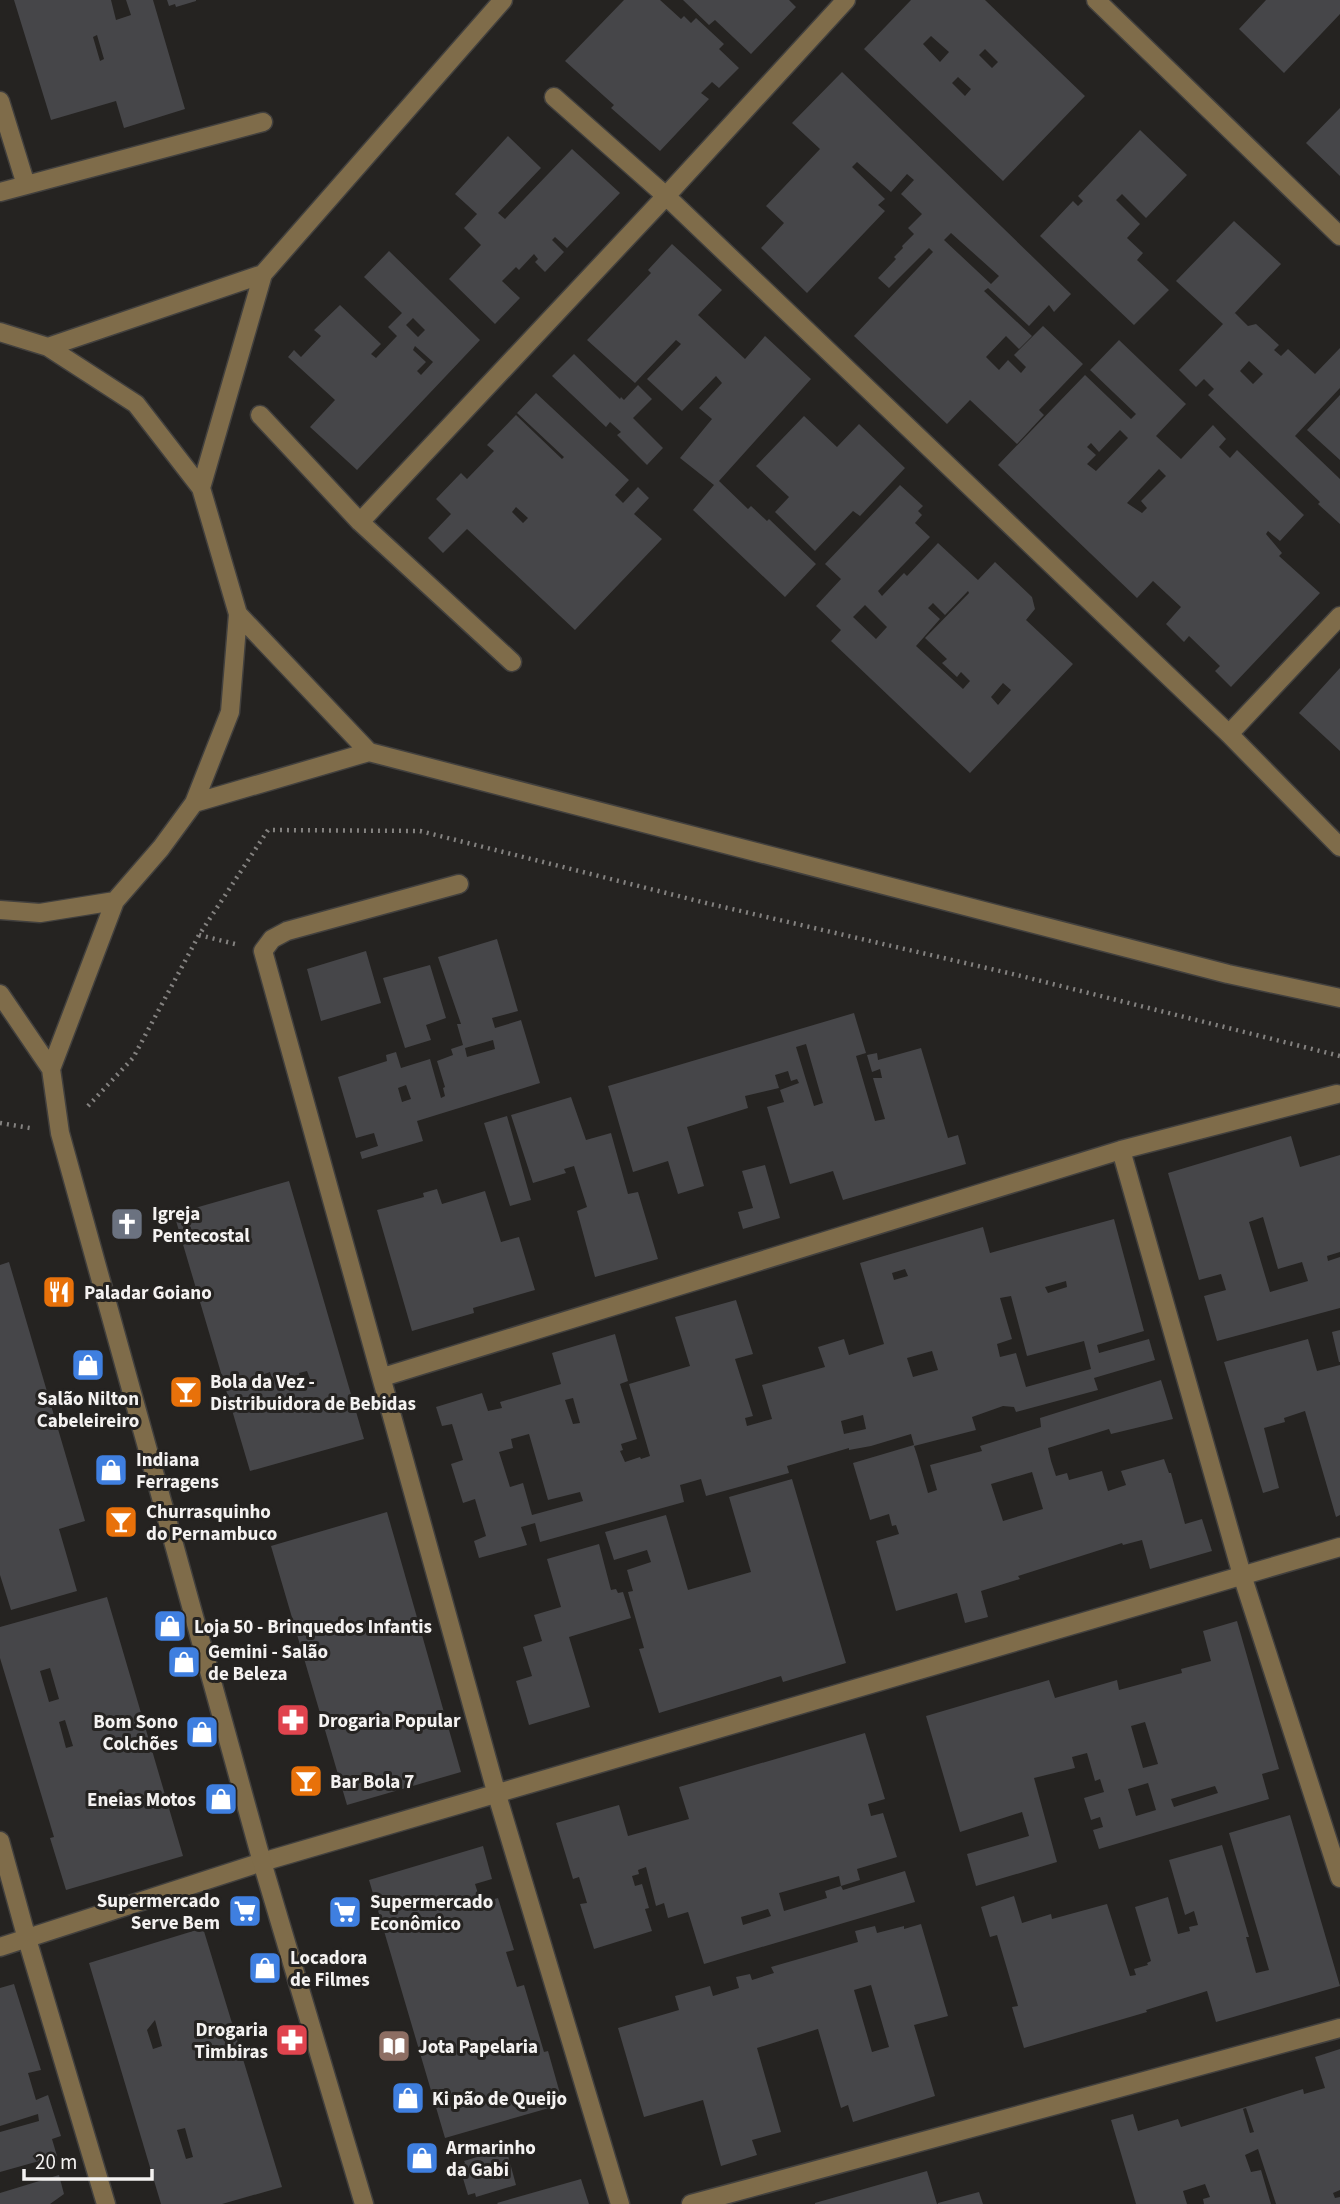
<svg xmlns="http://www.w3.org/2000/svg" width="1340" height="2204" font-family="'Source Sans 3',sans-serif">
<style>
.building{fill:#464649;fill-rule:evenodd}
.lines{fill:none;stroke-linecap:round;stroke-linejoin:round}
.minor-casing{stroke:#42403e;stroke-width:21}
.tertiary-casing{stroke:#42403e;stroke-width:21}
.path{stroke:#848280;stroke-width:4.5;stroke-dasharray:2 5;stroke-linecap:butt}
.minor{stroke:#7f6c4a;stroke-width:18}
.tertiary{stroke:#7f6c4a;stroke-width:18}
.labels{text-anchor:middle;stroke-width:6;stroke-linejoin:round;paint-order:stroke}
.poi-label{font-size:19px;font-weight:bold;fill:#f4f2f1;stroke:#252321;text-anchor:start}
</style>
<rect width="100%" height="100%" fill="#252321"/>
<!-- building -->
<path class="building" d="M14,0H111L116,20L131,15L126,0H153L185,109L124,128L116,101L51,120ZM97,35L104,59L100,61L93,37Z
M167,0H196V1L176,7L175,4L169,6Z
M624,0H660L681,19L684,16L691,23L696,18L724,44L719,49L739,68L719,88L712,82L701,93L709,99L660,151L611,108L614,105L565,61Z
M683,0H789L796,7L751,54L715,20L709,25Z
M911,0H985L1085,96L1003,181L864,49ZM931,36L949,52L940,62L923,44ZM985,49L998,62L992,68L979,55ZM958,77L971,89L965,96L952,83Z
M1266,0H1340V14L1284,73L1239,29Z
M842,72L1071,294L1054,312L1049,305L1029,326L988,288L984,291L1032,336L1019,349L1006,336L986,357L999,370L1008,360L1021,373L1026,367L1014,355L1043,326L1083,364L1039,410L1044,415L1017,444L970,400L947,424L854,336L933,252L929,248L889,288L878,278L896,259L894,257L903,248L902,246L914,234L908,228L922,214L901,194L914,180L907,174L891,192L857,162L852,167L885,199L878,205L885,211L807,293L761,248L784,223L766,206L820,149L792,123ZM951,233L999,276L991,284L944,240Z
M1340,108V176L1306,143Z
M1140,130L1187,175L1146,218L1122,194L1116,200L1140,224L1127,238L1143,253L1137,260L1169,290L1134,325L1040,236L1073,201L1078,206L1083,201L1078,196Z
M508,136L541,168L498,213L505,219L572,149L620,193L567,248L555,237L552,240L564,252L545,272L535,262L538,259L534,254L519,270L516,267L502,281L520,298L495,324L449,279L481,245L464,228L477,214L455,194Z
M1234,221L1281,264L1233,315L1235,313L1248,326L1256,324L1279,345L1274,350L1281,356L1288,349L1315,374L1340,348V388L1295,436L1340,479V524L1318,504L1320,502L1208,395L1214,389L1204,379L1196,387L1179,370L1223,324L1176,281ZM1249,361L1263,374L1253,384L1240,371Z
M672,244L722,290L698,315L745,359L765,336L811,379L719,481L748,509L751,506L767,521L769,519L816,564L785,597L693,510L714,485L680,458L712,419L699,408L722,383L716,376L682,411L647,379L681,344L676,340L635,383L587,340L651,273L648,270Z
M389,251L480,340L357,470L310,427L335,400L288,357L294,350L301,357L321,336L314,330L340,305L381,344L371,354L376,358L397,336L388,327L402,313L364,277ZM413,318L425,330L418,337L406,325ZM415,346L433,362L421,375L417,371L426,362L413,350Z
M1119,340L1186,404L1156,436L1181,459L1213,425L1226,439L1219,447L1230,458L1237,450L1304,515L1280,541L1268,531L1266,534L1282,553L1279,556L1320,593L1231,687L1215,671L1220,666L1189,636L1184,642L1166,624L1181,607L1153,581L1137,598L998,465L1085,375L1131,419L1136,414L1090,370ZM1120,430L1128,438L1096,471L1087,464L1096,455L1087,447L1091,443L1099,452ZM1159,469L1166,476L1141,501L1147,508L1142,513L1127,503Z
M574,354L620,399L621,397L624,400L638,385L652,399L633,418L663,448L647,465L617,435L621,432L610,422L606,427L552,376Z
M536,393L629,480L615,495L623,503L638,487L649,498L634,514L662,539L575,630L467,529L443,553L428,538L451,514L436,499L461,473L467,479L494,451L487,445L516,415L562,459L564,457L517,413ZM516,507L528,518L523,523L512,512Z
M1340,395V460L1307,430Z
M804,416L837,447L859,424L905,468L860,516L853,511L815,551L775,512L789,497L756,466Z
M900,485L923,506L918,511L922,515L915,523L930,537L878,591L882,596L904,573L907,576L938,543L978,580L995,562L1032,597L1035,609L1026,620L1073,664L970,773L831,641L841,630L816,606L841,579L825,564ZM968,591L969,593L925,638L947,659L942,663L957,677L961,672L970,681L963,689L916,646L940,619L928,608L933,603L945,615ZM865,605L887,627L876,639L853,617ZM1003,683L1011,690L998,705L991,697Z
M1340,668V751L1299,713Z
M497,939L518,1011L492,1018L495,1028L521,1020L540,1083L417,1121L423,1141L362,1159L360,1152L378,1146L377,1143L374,1133L356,1138L338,1077L387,1061L386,1055L396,1052L401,1068L430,1059L441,1098L445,1096L443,1088L445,1087L437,1061L453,1055L451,1049L463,1045L457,1024H461L438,957ZM493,1040L495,1049L467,1057L465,1048ZM406,1085L411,1099L402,1102L398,1088Z
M366,951L381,1003L321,1021L307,969Z
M430,965L446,1018L426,1025L431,1040L405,1048L383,978Z
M854,1013L866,1053L856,1056L875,1121L885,1119L873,1078H882L880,1069L872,1072L867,1055L877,1053L878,1060L921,1048L948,1138L958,1135L966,1164L843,1200L833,1171L790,1184L767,1107L784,1102L780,1090L799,1083L797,1079L791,1081L788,1071L775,1075L779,1088L745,1096L748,1108L687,1127L704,1186L678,1194L668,1161L633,1172L608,1086ZM806,1044L823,1103L814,1106L796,1047Z
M571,1097L586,1140L611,1133L628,1194L638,1192L658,1259L595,1277L577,1211L587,1207L574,1166L564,1169L566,1173L533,1183L511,1115Z
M507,1116L531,1200L510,1206L484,1123Z
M1291,1136L1300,1167L1340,1155V1252L1327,1256L1328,1261L1340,1257V1308L1217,1341L1204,1296L1226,1290L1221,1274L1199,1280L1168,1173ZM1263,1217L1278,1269L1302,1262L1308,1281L1270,1292L1249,1222Z
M765,1165L780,1218L743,1229L738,1212L753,1208L742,1171Z
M289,1181L364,1439L250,1471L174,1214ZM307,1371L310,1379L301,1382L299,1373ZM270,1372L273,1382L262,1385L259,1376Z
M437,1189L442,1204L485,1191L501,1242L519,1237L535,1290L473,1308L474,1313L412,1331L377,1210L424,1197L423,1193Z
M1114,1219L1144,1331L1097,1345L1099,1353L1149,1339L1155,1360L1094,1378L1098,1390L1016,1412L1014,1407L1003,1406L972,1417L976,1430L914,1446L917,1455L928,1493L937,1490L930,1465L982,1451L980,1446L1041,1427L1040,1418L1161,1380L1173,1419L1111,1434L1109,1429L1048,1448L1051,1461L1056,1476L1067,1473L1069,1480L1102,1471L1108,1491L1126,1485L1121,1471L1164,1459L1169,1473H1171L1185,1524L1202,1519L1212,1551L1150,1569L1142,1540L1123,1545L1122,1543L1018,1576L1020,1579L981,1591L988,1617L965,1623L957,1593L896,1611L876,1541L899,1534L896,1525L892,1526L889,1514L870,1520L853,1463L914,1445L911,1434L871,1446L849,1450V1448L787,1466L789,1473L706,1496L701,1479L680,1485L684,1502L540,1542L535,1523L521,1527L527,1545L479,1558L474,1541L486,1536L475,1499L463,1503L451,1464L463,1460L452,1424L442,1426L436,1407L482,1393L488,1411L502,1408L500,1402L561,1384L552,1353L615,1334L628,1381L620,1384L637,1439L621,1444L623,1450L620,1451L625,1462L640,1457L641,1459L650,1456L629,1384L690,1366L675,1317L736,1300L753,1354L735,1359L753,1416L745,1418L747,1426L772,1419L762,1385L825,1367L818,1347L844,1339L849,1355L884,1344L860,1263L983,1227L990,1253ZM905,1269L908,1276L894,1280L892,1273ZM1066,1281L1067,1287L1048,1293L1045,1287ZM1011,1296L1027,1356L1084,1341L1091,1369L1026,1387L1016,1353L1000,1357L997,1344L1012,1339L1000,1298ZM932,1351L938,1370L913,1377L907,1358ZM573,1398L580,1423L573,1424L565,1400ZM863,1415L866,1429L844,1434L841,1421ZM529,1434L548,1500L580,1492L583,1501L532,1515L523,1483L510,1487L499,1452L513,1448L511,1439ZM1032,1472L1043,1509L1003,1521L991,1484Z
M9,1262L85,1521L59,1529L77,1591L11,1610L0,1575V1265Z
M1340,1330V1362H1339L1332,1332Z
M1308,1339L1317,1371L1340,1365V1515L1336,1517L1305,1411L1284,1418L1285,1422L1264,1428L1279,1488L1263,1493L1224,1362Z
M792,1479L846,1663L783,1682L781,1676L659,1713L639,1649L644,1648L628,1592L633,1591L627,1570L651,1562L647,1550L614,1560L605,1532L666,1515L688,1590L751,1572L729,1497Z
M387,1512L461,1772L347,1805L271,1546Z
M599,1544L611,1590L616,1589L618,1593L623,1592L631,1618L569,1637L590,1707L529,1725L516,1681L532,1676L523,1647L542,1641L534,1615L561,1607L547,1559Z
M107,1597L183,1856L66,1890L50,1838L54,1837L0,1658V1627ZM50,1668L59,1699L49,1702L40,1671ZM65,1720L73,1746L66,1748L59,1722Z
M1237,1621L1279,1769L1262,1774L1269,1799L1099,1849L1093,1830L1103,1827L1100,1817L1091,1820L1084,1798L1104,1792L1100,1779L1095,1781L1087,1753L1072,1757L1075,1768L1034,1778L1057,1862L976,1886L967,1854L1029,1836L1022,1812L960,1832L926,1716L1049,1680L1055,1698L1117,1680L1119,1690L1182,1673L1181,1669L1211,1661L1203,1631ZM1145,1722L1158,1764L1143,1768L1131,1726ZM1148,1783L1156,1810L1136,1816L1128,1789ZM1215,1786L1218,1793L1174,1807L1171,1799Z
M865,1733L885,1799L868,1804L871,1816L883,1813L897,1857L857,1869L860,1880L841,1886L839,1876L779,1893L784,1911L827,1898L825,1891L841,1886L843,1890L905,1871L915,1902L704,1964L688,1912L668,1918L664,1903L656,1906L646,1867L638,1870L639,1874L632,1876L635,1886L642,1884L649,1908L645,1909L652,1931L594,1949L580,1904L587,1903L579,1877L573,1879L556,1823L619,1805L628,1836L689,1819L679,1787ZM768,1909L771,1916L743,1925L741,1917Z
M1290,1815L1340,1986L1216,2022L1207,1991L1146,2010L1147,2012L1024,2048L1012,2007L1018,2006L997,1935L990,1937L981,1907L1014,1896L1022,1923L1051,1914L1052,1919L1107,1904L1130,1976L1136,1975L1134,1969L1148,1965L1147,1963L1151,1961L1135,1907L1168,1897L1178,1934L1190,1931L1189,1927L1198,1925L1194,1911L1185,1915L1169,1860L1222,1845L1249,1937H1246L1256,1973L1269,1970L1229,1833Z
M483,1846L492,1879L475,1884L481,1903L498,1898L514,1950L506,1952L517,1987L524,1985L544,2052L548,2051L563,2104L445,2138L369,1880Z
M921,1924L948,2016L914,2025L935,2096L853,2122L848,2105L841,2108L818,2029L757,2048L781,2132L752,2140L757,2155L721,2166L703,2100L644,2117L618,2028L679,2010L675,1996L710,1986L713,1996L739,1988L736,1977L750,1974L752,1980L774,1973L771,1967L858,1942L855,1931L875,1926L877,1933L904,1926V1929ZM871,1985L889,2047L872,2052L854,1990Z
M203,1928L282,2187L222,2204H161L89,1963ZM155,2020L162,2046L153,2049L147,2030ZM185,2128L193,2157L186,2159L177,2130Z
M14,1984L41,2070L28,2073L36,2100L48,2095L61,2136L52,2139L57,2156L0,2172V2132L39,2121L38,2114L0,2126V1988Z
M1340,2049V2190L1333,2193L1335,2198L1340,2197V2204H1276L1258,2149L1245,2155L1251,2172L1261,2170L1271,2204H1204L1203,2199L1210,2197L1205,2184L1183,2191L1187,2204H1136L1111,2120L1133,2114L1138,2131L1178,2119L1181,2127L1303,2089L1304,2094L1325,2088L1315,2057ZM1246,2108L1254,2132L1250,2133L1243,2109Z
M506,2148L516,2185L476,2197L475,2193L468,2195L459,2165L465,2163L464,2161Z
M927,2171L937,2204H815V2203Z
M59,2175L64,2194L50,2204H0V2193Z
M581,2179L589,2204H498L497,2203Z
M979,2192L983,2204H938V2203Z"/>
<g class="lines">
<defs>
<path id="minor" d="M1096,0L1340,236
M554,97L666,196L1229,734L1340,847
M0,101L26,185
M0,192L263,122
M260,415L360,522L512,662
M360,522L666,196L846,0
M1229,734L1340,616
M459,884L287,931L272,939L263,951L497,1795L620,2204
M1121,1150L1242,1575L1340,1878
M383,1377L1121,1150L1337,1094
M0,1841L27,1939L106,2204
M0,1947L262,1862L1340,1547
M691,2204L1340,2028"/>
<path id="tertiary" d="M0,332L48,347L136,404L201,488L238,614L230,712L194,803L161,848L115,901L40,913L0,910
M48,347L263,274
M201,488L263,274L503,0
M238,614L369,752
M194,803L369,752L1228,974L1340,998
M0,994L51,1069L60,1133L262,1862L364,2204
M51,1069L115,901"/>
</defs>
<!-- minor casing -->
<use href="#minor" class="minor-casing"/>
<!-- tertiary casing -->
<use href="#tertiary" class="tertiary-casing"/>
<!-- path -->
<path class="path" d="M199,935L235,944
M88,1106L133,1058L199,935L268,830L420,831L706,903L1017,975L1340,1056
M0,1123L30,1128"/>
<!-- minor -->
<use href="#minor" class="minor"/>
<!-- tertiary -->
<use href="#tertiary" class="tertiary"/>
</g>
<!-- icons -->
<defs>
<symbol id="church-square" viewBox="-11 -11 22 22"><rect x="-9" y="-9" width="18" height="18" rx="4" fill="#6b7280" stroke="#252321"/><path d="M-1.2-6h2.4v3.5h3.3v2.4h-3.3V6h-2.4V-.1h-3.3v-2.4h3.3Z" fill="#fff"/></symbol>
<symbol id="restaurant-square" viewBox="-11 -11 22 22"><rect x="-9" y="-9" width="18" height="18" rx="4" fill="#e8710a" stroke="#252321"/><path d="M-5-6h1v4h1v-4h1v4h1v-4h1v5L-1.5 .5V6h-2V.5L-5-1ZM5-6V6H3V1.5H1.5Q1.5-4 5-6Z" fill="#fff"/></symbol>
<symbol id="shop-square" viewBox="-11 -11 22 22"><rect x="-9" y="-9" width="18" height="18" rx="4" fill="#3f7fe0" stroke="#252321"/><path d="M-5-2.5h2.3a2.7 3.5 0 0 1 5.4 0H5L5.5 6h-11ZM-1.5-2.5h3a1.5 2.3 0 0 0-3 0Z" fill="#fff"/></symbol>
<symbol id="bar-square" viewBox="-11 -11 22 22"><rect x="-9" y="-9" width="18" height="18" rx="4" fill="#e8710a" stroke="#252321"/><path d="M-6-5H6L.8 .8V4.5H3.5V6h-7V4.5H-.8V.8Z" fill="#fff"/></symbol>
<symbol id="pharmacy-square" viewBox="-11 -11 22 22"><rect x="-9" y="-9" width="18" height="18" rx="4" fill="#e0444e" stroke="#252321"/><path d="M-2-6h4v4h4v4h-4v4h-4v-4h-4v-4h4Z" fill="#fff"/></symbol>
<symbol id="supermarket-square" viewBox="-11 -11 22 22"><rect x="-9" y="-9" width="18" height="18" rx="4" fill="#3f7fe0" stroke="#252321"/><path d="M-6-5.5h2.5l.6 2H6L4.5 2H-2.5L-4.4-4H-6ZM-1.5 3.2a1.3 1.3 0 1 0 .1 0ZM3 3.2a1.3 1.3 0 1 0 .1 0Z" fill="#fff"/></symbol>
<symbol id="library-square" viewBox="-11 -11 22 22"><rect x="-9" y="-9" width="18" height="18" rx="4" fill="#8d6e63" stroke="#252321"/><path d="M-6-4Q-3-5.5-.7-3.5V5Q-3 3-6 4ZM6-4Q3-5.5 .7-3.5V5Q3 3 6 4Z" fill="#fff"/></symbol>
</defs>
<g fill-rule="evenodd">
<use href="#church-square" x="108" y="1205" width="38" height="38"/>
<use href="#restaurant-square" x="40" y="1273" width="38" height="38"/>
<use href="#shop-square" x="69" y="1346" width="38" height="38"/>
<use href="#bar-square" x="167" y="1373" width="38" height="38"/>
<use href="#shop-square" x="92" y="1451" width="38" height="38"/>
<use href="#bar-square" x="102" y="1503" width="38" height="38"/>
<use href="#shop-square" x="151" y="1607" width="38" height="38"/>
<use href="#shop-square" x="165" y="1643" width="38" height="38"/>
<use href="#pharmacy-square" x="274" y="1701" width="38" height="38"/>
<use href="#shop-square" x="183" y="1713" width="38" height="38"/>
<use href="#bar-square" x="287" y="1762" width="38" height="38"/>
<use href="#shop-square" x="202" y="1780" width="38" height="38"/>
<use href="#supermarket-square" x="226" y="1892" width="38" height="38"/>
<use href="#supermarket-square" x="326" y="1893" width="38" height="38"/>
<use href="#shop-square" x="246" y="1949" width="38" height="38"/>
<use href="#pharmacy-square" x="273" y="2021" width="38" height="38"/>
<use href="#library-square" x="375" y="2027" width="38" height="38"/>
<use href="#shop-square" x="389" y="2079" width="38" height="38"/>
<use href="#shop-square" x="403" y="2139" width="38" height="38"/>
</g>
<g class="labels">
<!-- poi labels -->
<g class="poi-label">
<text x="152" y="1220">Igreja<tspan x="152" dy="22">Pentecostal</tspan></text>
<text x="84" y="1299">Paladar Goiano</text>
<text x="210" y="1388">Bola da Vez -<tspan x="210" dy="22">Distribuidora de Bebidas</tspan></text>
<text x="88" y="1405" text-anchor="middle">Salão Nilton<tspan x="88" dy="22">Cabeleireiro</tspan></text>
<text x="136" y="1466">Indiana<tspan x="136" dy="22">Ferragens</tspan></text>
<text x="146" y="1518">Churrasquinho<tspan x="146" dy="22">do Pernambuco</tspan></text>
<text x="194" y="1633">Loja 50 - Brinquedos Infantis</text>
<text x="208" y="1658">Gemini - Salão<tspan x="208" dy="22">de Beleza</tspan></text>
<text x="318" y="1727">Drogaria Popular</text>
<text x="178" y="1728" text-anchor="end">Bom Sono<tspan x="178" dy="22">Colchões</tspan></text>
<text x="330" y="1788">Bar Bola 7</text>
<text x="196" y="1806" text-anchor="end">Eneias Motos</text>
<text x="220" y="1907" text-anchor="end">Supermercado<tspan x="220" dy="22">Serve Bem</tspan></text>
<text x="370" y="1908">Supermercado<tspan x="370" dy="22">Econômico</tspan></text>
<text x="290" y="1964">Locadora<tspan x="290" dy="22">de Filmes</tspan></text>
<text x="268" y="2036" text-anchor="end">Drogaria<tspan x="268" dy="22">Timbiras</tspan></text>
<text x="418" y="2053">Jota Papelaria</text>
<text x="432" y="2105">Ki pão de Queijo</text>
<text x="446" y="2154">Armarinho<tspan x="446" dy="22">da Gabi</tspan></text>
</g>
</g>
<!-- scale -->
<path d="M24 2169v10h128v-10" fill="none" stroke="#f4f2f1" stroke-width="3.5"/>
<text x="35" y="2169" font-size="21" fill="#f4f2f1" stroke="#252321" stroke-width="5" paint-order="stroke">20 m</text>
</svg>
